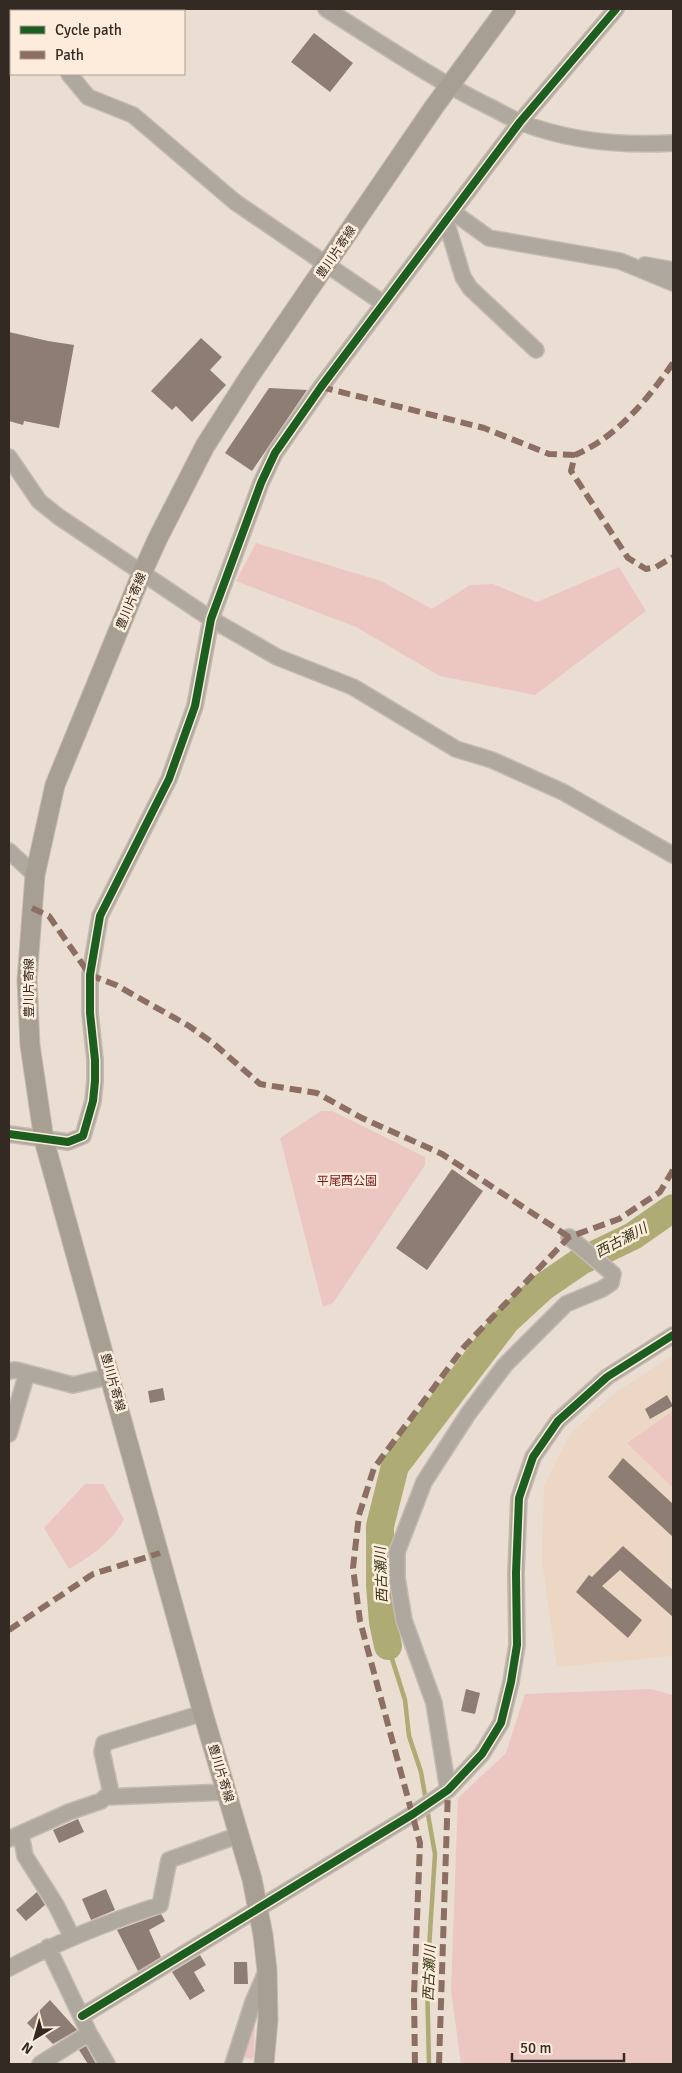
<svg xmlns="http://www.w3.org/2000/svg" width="682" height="2073" font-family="Signika,'Noto Sans JP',sans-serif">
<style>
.built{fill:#ecd7c4}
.green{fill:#ecc6c0}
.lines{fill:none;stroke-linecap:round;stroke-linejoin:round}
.stream{stroke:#aeac74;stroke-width:4.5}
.river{stroke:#aeac74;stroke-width:28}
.building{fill:#8e7d72}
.minor-casing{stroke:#c4bab1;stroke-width:18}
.major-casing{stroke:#c4bab1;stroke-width:21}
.minor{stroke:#aea89e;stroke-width:15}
.major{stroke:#a7a092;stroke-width:19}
.quiet{stroke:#8d6e63;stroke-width:6;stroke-dasharray:12 6;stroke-linecap:butt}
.cycleway-casing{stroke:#fdecdb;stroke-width:11}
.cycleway{stroke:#1b5e20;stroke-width:8}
.labels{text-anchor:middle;stroke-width:5;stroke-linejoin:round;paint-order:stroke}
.street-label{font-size:12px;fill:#332a23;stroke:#fdecdb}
.park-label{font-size:12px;fill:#76171f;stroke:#fdecdb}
.water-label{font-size:14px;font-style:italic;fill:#363716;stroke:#fdecdb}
</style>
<rect width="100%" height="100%" fill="#eaded3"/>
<!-- built -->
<path class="built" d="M673,1355V1656L557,1667L542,1561L544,1485L570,1434L616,1392Z"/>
<!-- green -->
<path class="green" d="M256,543L381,581L432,609L470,585L493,584L537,602L619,567L646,611L535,695L440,676L356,627L236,581Z
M321,1111H332L425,1157V1165L333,1303L323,1307L280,1138Z
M673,1411V1488L627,1443Z
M85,1484H103L124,1519C113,1541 90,1557 69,1569L44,1528Z
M651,1689L673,1695V2064H461L451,1991L458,1798L506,1753L525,1694Z
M255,2017L254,2057L251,2059L245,2058V2051Z"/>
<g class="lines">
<!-- stream -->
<path class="stream" d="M388,1646L405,1700L409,1736L421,1772L426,1801
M427,1809L435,1854L427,1980L429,2064"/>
<!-- river -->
<path class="river" d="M388,1646L383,1622L380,1585V1526L395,1466L506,1321L543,1287L581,1261L633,1236L673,1208"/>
</g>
<!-- building -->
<path class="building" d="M314,33L353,63L330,92L291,62Z
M9,332L48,341L74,345L59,428L24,421L23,425L9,421Z
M201,338L222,357L210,370L226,385L192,422L176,406L172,410L151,391Z
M269,388L307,390L252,471L225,453Z
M452,1169L483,1191L427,1270L396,1248Z
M163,1388L165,1400L150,1403L148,1391Z
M667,1395L673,1406L650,1419L645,1409Z
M623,1458L673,1504V1537L608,1477Z
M623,1546L673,1590V1617L620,1570L602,1586L642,1620L628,1638L576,1592L589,1575L592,1577Z
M466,1689L480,1693L475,1714L461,1711Z
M78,1819L84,1832L59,1843L53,1830Z
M106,1889L115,1910L91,1920L82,1899Z
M37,1892L45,1905L26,1921L16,1910Z
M161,1914L165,1921L149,1930L161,1957L138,1971L117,1930Z
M200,1955L206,1965L194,1972L205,1991L190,2000L172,1972Z
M234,1962H247L248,1984H234Z
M50,2000L77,2030L53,2044L42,2033L39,2035L27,2023Z
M86,2046L96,2064H88L79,2050Z"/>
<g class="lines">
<defs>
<path id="minor" d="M326,9C379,42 430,77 486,105C497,110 508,117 520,122C568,141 622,146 673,143
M9,10L11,12
M69,74L88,97L133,115L235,202L383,303
M453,212L489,238L620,261L673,283
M446,221L463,277L470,288L536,350
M645,265L673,270
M9,457L39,501L59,517L211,619L277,657L353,687L456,749L492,760L563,792L673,855
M9,851L35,875
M9,1134L68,1142L83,1136L93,1101L95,1081V1060L90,1013V975L100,916L169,779L195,706L211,619L261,483L275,453L321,387L520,122L616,9
M9,1371L16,1370L73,1385L111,1376
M9,1434L27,1373
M448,1790L434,1703L404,1620L397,1578V1552L424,1482L468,1414L505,1365L566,1304L602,1289L611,1283L613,1274L569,1237
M106,1797L226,1792
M21,1834L25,1856L56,1905L72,1937
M9,1839L69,1812L101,1801L110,1793V1788L102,1752L104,1743L203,1713
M48,1947L89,2033L107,2064
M9,1968C58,1942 107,1922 160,1905L169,1860L239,1835
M82,2016L413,1814L448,1790L482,1754L501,1723L511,1682L517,1645L516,1573L519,1498L533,1457L558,1421L607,1377L673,1335
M40,2064L89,2033
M233,2064L253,2002L266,1972"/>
<path id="major" d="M264,2064L268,2020L267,1970L263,1935L252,1879L203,1713L44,1140L30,1045L27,980L35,875L55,785L142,573L158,538L205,446L249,377L434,107L506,9"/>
</defs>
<!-- minor casing -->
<use href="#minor" class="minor-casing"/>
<!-- major casing -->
<use href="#major" class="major-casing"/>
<!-- minor -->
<use href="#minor" class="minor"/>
<!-- major -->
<use href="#major" class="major"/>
<!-- quiet -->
<path class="quiet" d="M673,363C647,400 618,436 575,455L571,471L628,558L646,569L656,567L673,557
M321,387L484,428L549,454L575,455
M32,908L49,916L90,975L116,985L189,1026L213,1043L260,1084L317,1093L362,1118L442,1154L569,1237
M9,1630L93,1574L160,1553
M415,2064L414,1995L420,1843L360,1621L353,1568L359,1515L374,1468L464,1347L569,1237L619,1219L660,1192L673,1170
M439,2064L448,1790"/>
<defs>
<path id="cycleway" d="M9,1134L68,1142L83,1136L93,1101L95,1081V1060L90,1013V975L100,916L169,779L195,706L211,619L261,483L275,453L321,387L520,122L616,9
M82,2016L413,1814L448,1790L482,1754L501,1723L511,1682L517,1645L516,1573L519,1498L533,1457L558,1421L607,1377L673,1335"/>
</defs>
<!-- cycleway casing -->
<use href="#cycleway" class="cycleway-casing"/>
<!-- cycleway -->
<use href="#cycleway" class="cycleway"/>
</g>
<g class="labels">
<!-- street labels -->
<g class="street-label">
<text transform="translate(336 252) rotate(-56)" y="4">豊川片寄線</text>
<text transform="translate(131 601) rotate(-68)" y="4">豊川片寄線</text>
<text transform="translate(29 988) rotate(-90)" y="4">豊川片寄線</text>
<text transform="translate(113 1382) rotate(74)" y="4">豊川片寄線</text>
<text transform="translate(221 1773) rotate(73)" y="4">豊川片寄線</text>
</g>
<!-- park labels -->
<g class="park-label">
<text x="347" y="1185">平尾西公園</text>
</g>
<!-- water labels -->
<g class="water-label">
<text transform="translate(621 1240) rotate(-28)" y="5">西古瀬川</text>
<text transform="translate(381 1575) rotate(-92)" y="5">西古瀬川</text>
<text transform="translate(429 1973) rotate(-88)" y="5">西古瀬川</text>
</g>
</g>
<!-- border -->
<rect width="682" height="2073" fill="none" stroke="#332a23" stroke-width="20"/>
<!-- legend -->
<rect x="10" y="10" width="175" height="65" fill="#fdecdb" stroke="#ac9e91"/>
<rect x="20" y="26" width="25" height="8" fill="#1b5e20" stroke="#ac9e91"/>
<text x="55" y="35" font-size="15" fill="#332a23">Cycle path</text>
<rect x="20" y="51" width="25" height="8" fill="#8d6e63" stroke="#ac9e91"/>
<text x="55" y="60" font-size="15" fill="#332a23">Path</text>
<!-- north arrow -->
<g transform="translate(35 2038) rotate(217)" stroke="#fdecdb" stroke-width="4" paint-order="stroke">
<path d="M0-4L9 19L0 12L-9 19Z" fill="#332a23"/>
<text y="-8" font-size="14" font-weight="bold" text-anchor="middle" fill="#332a23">N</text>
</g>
<!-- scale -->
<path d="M512 2053v8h112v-8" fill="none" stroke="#332a23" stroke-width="2.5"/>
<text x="520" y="2053" font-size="15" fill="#332a23" stroke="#fdecdb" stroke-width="4" paint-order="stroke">50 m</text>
</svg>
